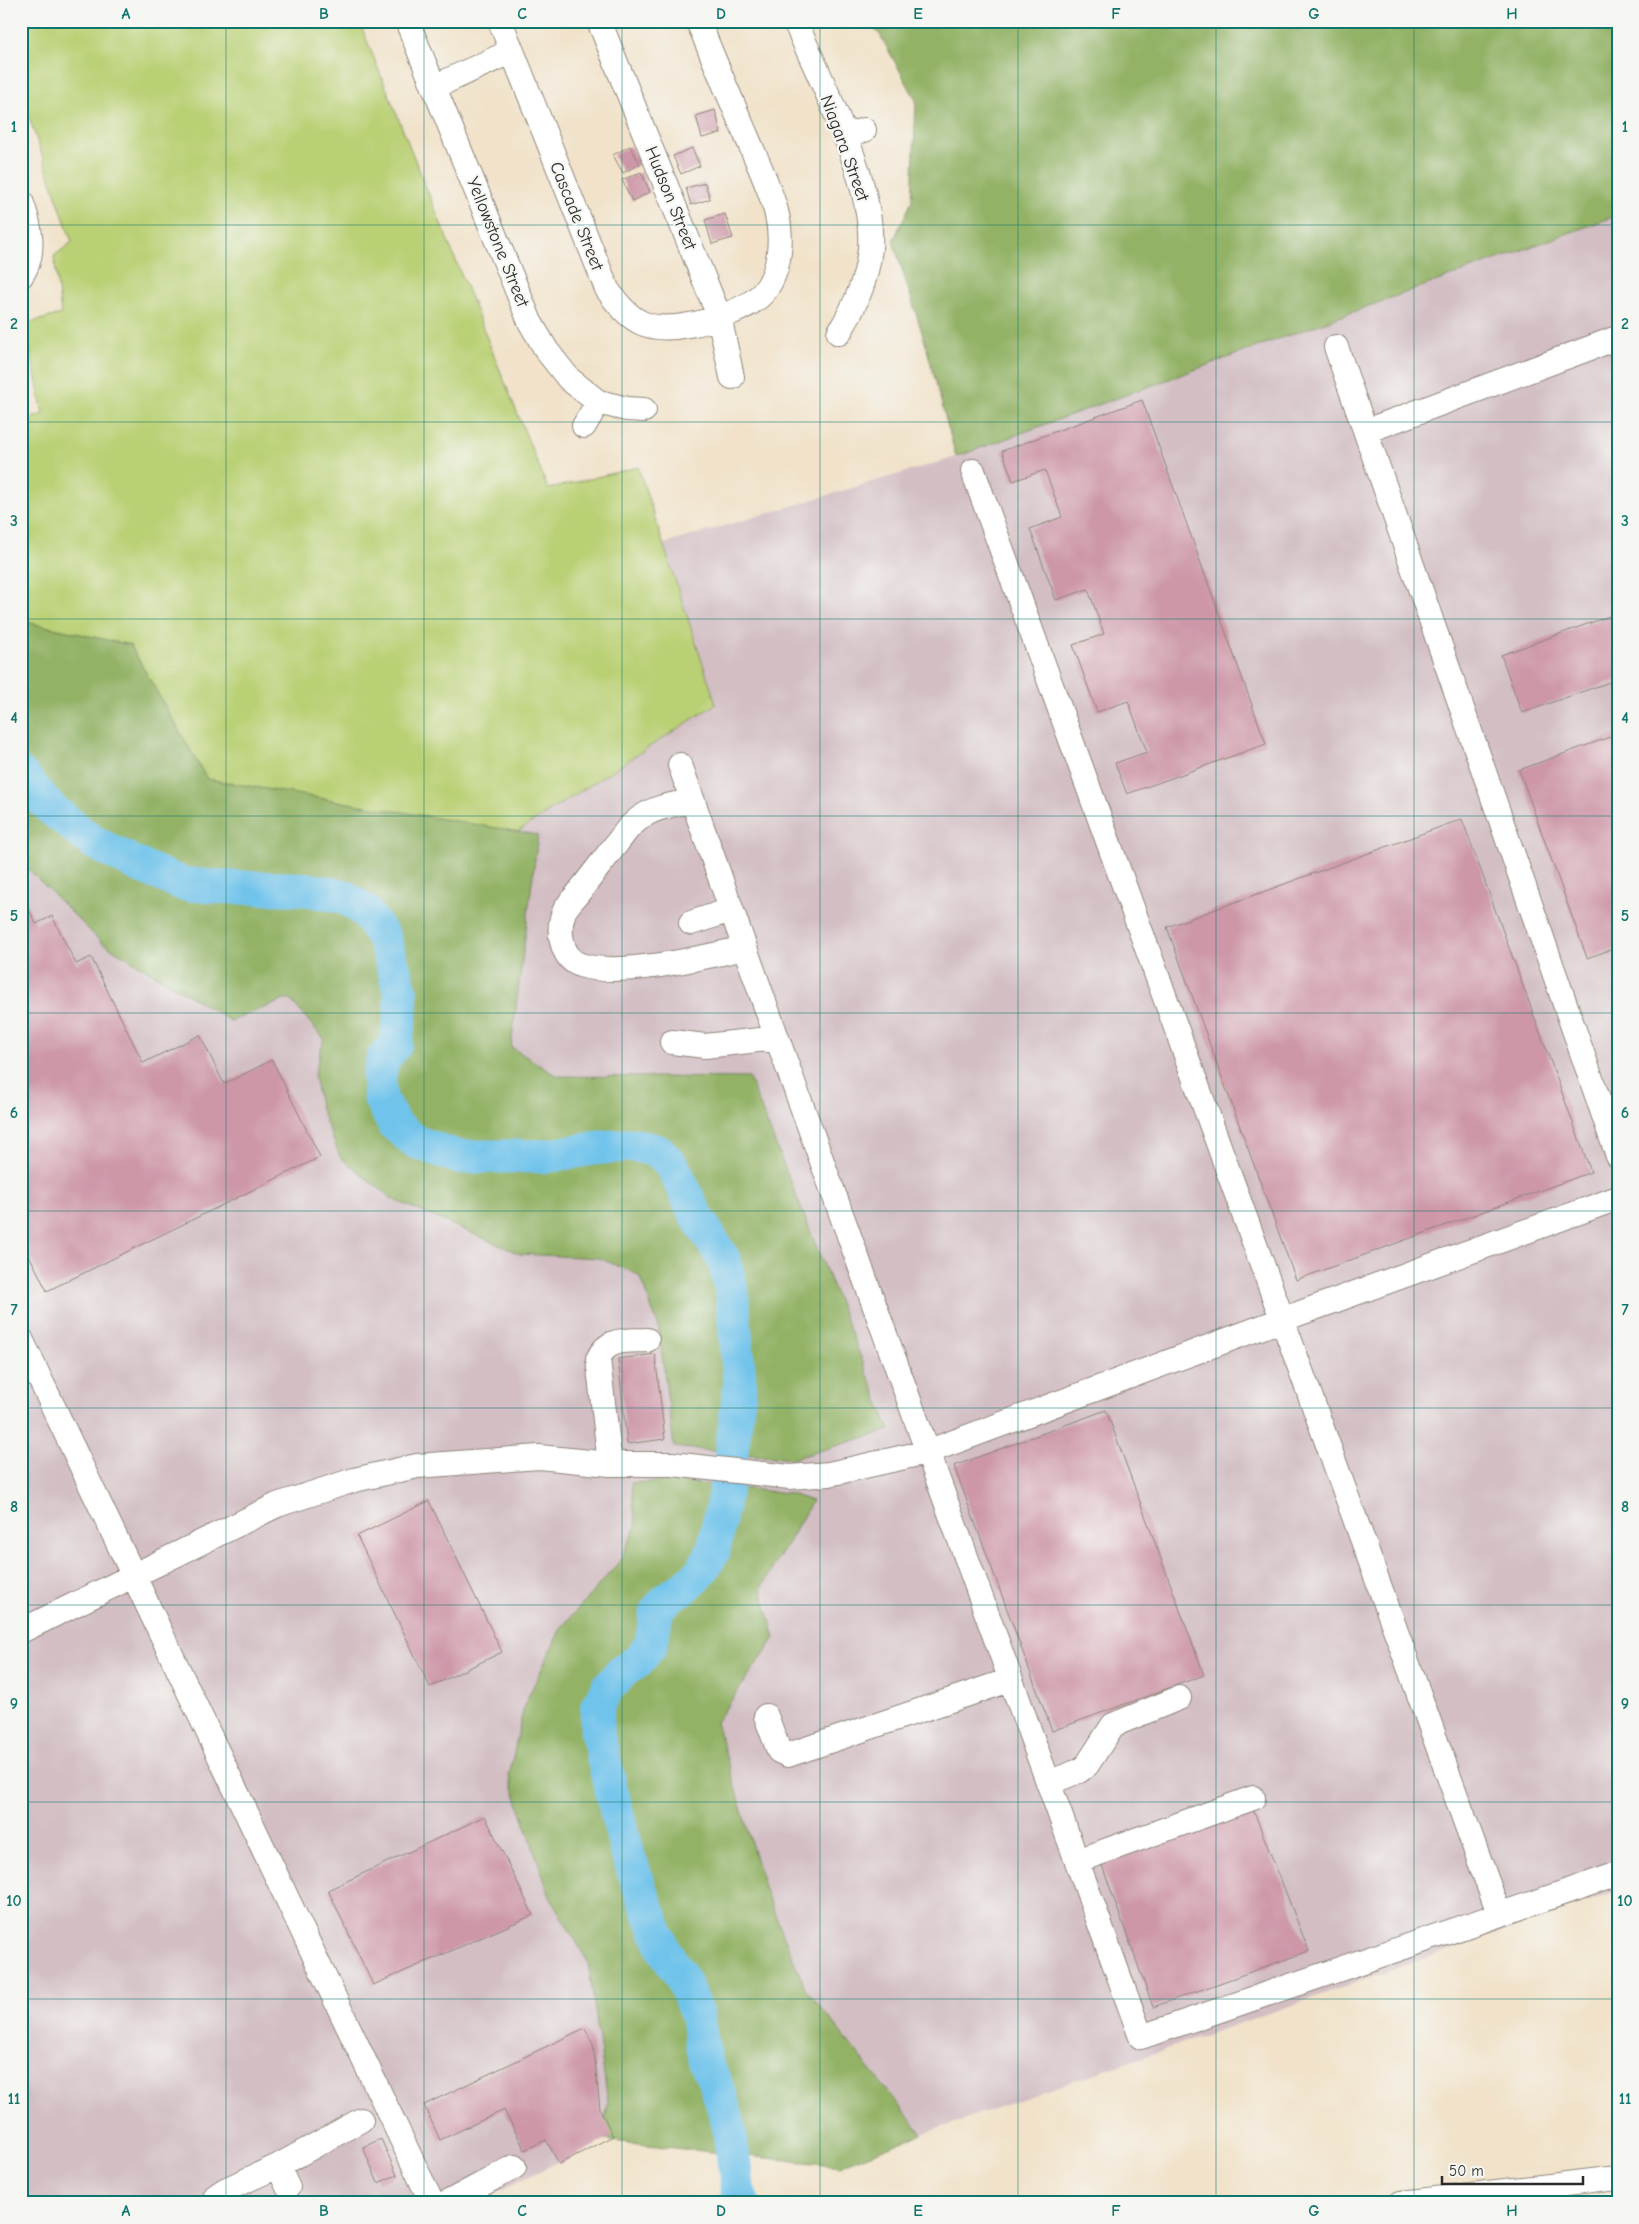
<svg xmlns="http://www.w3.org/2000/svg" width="1639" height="2224" font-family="'Comic Neue',sans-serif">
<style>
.industrial{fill:#d2bec3}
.green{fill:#bad075;stroke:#727e50}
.forest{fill:#93b266;stroke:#5f6e48}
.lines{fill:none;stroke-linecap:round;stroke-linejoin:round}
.river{stroke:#6fc3eb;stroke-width:34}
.building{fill:#cd97a8}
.minor-casing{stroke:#8e867a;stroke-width:26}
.minor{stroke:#fff;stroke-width:24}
.grid{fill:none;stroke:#0f766e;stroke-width:1;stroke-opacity:0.55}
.labels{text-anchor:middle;stroke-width:4.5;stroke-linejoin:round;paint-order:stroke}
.street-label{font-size:18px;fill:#2b2b2b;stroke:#f6f6f2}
.neatline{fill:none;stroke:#0f766e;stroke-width:2}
.grid-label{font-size:16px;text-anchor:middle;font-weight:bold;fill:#0f766e}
</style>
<rect width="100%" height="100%" fill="#f6f6f2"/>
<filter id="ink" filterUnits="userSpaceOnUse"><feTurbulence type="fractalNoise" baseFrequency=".02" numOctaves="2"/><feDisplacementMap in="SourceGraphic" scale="10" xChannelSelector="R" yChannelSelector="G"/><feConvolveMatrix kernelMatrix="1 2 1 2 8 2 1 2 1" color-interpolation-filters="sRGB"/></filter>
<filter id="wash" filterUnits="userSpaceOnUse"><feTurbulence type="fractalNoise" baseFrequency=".0096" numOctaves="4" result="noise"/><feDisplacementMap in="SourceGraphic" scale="20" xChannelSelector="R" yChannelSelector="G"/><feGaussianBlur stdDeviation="1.12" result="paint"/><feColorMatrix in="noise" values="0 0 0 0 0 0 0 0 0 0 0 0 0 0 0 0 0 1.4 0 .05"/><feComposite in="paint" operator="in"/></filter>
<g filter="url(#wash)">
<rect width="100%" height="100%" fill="#f1e2c9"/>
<!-- industrial -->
<path class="industrial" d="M1618,215V1891L922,2134L805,1988L765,1890L716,1722L775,1638L761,1588L812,1501L788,1493L671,1481L632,1483L636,1526L620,1561L561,1628L524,1706L550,1897L588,1962L608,2103L602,2140L475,2203H21V862L26,868L289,998L324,1039L314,1075L520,1254L599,1258L639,1275L658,1325L674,1447L890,1430L749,1078L557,1076L511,1047L538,836L517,832L716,704L664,544L956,457Z"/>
<!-- green -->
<path class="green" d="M21,21H359L548,489L638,467L716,704L517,832L206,779L130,645L21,621V421L43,414L25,324L61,314L54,256L72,242L21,94Z"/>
<!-- forest -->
<path class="forest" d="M867,21H1618V215L956,457L925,342L893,241L912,201L916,100L880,35Z
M21,621L130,645L207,779L538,835L511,1047L557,1076L749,1078L890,1430L792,1459L674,1447L658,1325L639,1275L599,1258L520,1254L392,1199L340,1157L320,1107L314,1075L324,1039L289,998L231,1021L101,942L21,862Z
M671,1481L788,1493L812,1501L761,1588L775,1638L716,1722L765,1890L805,1988L922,2134L840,2166L602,2140L608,2103L588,1962L550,1897L509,1776L524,1706L561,1628L620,1561L636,1526L631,1483Z"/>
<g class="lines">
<!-- river -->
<path class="river" d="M21,774L50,808L93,842L138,865L183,884L222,887L305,889L345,897L365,911L384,938L401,992L400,1020L395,1045L383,1059L379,1077L380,1098L394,1124L416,1142L458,1157L548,1156L596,1148L635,1145L660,1152L674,1169L696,1215L724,1260L732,1292L740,1386L728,1478L713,1552L700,1573L685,1587L671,1595L657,1610L651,1645L638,1661L623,1671L608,1687L597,1707V1732L625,1846L637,1881L664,1950L682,1978L697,2015L705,2061L716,2084L728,2122L738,2190L743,2203"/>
</g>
<g id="blocks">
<!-- building -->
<path class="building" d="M715,110L721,133L702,138L696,116Z
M630,146L640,164L623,173L613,155Z
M692,148L700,166L681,174L673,156Z
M641,172L650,192L632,201L622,180Z
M705,183L710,199L691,205L686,188Z
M725,214L733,238L712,244L705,220Z
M1142,400L1266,744L1127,794L1115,763L1147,752L1128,701L1097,712L1073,645L1104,634L1088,589L1056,600L1030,529L1062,517L1045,470L1013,481L1002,451Z
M1618,613V679L1522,713L1501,655Z
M1618,734V947L1587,958L1519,770Z
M1462,819L1591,1172L1296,1280L1167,927Z
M21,893L36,924L52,916L76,964L91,957L143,1063L200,1035L224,1084L272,1060L320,1157L47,1291L21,1239Z
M655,1354L665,1439L627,1444L618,1359Z
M1106,1410L1204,1675L1052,1731L954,1466Z
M429,1501L502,1652L430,1687L357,1536Z
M1252,1807L1309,1951L1153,2007L1100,1860Z
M485,1816L533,1915L373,1985L328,1890Z
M585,2028L593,2044L600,2109L613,2136L559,2164L546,2140L525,2150L504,2110L440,2140L424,2105Z
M381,2139L397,2175L378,2183L363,2147Z"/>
</g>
</g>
<g filter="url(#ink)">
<use href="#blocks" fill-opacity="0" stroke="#8e867a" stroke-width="1"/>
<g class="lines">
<defs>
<path id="minor" d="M407,21L530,322L547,351L569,379L598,402L627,409L644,410
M500,21L607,289C630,323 648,333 689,325C709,322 748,309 762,294C781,273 783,237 776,211C769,186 757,161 747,137C730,98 714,60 698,21
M599,21L719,316L732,377
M795,21C821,82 875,183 870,248C867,280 855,306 839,333
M434,87L512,51
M844,136L864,130
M21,201C30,225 37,253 21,276
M1336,347L1618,1156
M584,426L598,402
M1366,431L1617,338
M973,471L1499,1914
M680,765L777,1038L1141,2037L1618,1874
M693,801C671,805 651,807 634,823C627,828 622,837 617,843C605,858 594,873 582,888C577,896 567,904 564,912C557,929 561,958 580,965C620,978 704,957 745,948
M691,923L731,910
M672,1042L705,1046L777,1038
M21,1339L432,2203
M610,1464L598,1359C608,1337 626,1341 647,1340
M21,1631L277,1505L354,1480L417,1466L539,1457L610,1464H672L790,1477L829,1474L927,1452L1281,1320L1618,1198
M766,1716L779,1751L788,1755L1010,1680
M1048,1783L1079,1771L1087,1765L1113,1725L1179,1698
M1077,1861L1253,1798
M278,2166L288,2187
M216,2203V2196L225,2190L278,2166L361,2120
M447,2203L514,2167
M1401,2203L1618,2178"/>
</defs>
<!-- minor casing -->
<use href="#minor" class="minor-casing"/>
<!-- minor -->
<use href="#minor" class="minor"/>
</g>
</g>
<!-- grid -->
<path class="grid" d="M226,21V2203M424,21V2203M622,21V2203M820,21V2203M1018,21V2203M1216,21V2203M1414,21V2203M21,225H1618M21,422H1618M21,619H1618M21,816H1618M21,1013H1618M21,1211H1618M21,1408H1618M21,1605H1618M21,1802H1618M21,1999H1618"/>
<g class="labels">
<!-- street labels -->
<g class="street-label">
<text transform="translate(845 148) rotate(70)" y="6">Niagara Street</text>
<text transform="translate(671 198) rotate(68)" y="6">Hudson Street</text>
<text transform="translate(577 216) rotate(68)" y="6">Cascade Street</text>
<text transform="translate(498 242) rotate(68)" y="6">Yellowstone Street</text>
</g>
</g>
<!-- margin -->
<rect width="1639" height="2224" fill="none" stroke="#f6f6f2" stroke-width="55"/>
<!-- scale -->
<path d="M1442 2176v8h141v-8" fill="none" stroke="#2b2b2b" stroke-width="2.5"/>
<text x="1449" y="2176" font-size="15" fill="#2b2b2b" stroke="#f6f6f2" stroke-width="4" paint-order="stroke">50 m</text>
<rect x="28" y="28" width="1584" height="2168" class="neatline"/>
<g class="grid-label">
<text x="126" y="19">A</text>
<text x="324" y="19">B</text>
<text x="522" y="19">C</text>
<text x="721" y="19">D</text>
<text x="918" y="19">E</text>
<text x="1116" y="19">F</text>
<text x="1314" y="19">G</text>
<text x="1512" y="19">H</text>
<text x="14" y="132">1</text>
<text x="1625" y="132">1</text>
<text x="14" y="329">2</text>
<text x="1625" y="329">2</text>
<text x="14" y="526">3</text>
<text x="1625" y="526">3</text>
<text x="14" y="723">4</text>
<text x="1625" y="723">4</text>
<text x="14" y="921">5</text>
<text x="1625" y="921">5</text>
<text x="14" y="1118">6</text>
<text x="1625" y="1118">6</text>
<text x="14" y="1315">7</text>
<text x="1625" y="1315">7</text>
<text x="14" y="1512">8</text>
<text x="1625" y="1512">8</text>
<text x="14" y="1709">9</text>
<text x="1625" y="1709">9</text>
<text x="14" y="1906">10</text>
<text x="1625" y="1906">10</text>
<text x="14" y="2104">11</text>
<text x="1625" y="2104">11</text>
<text x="126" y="2216">A</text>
<text x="324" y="2216">B</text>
<text x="522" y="2216">C</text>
<text x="721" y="2216">D</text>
<text x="918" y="2216">E</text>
<text x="1116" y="2216">F</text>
<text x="1314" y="2216">G</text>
<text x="1512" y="2216">H</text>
</g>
</svg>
